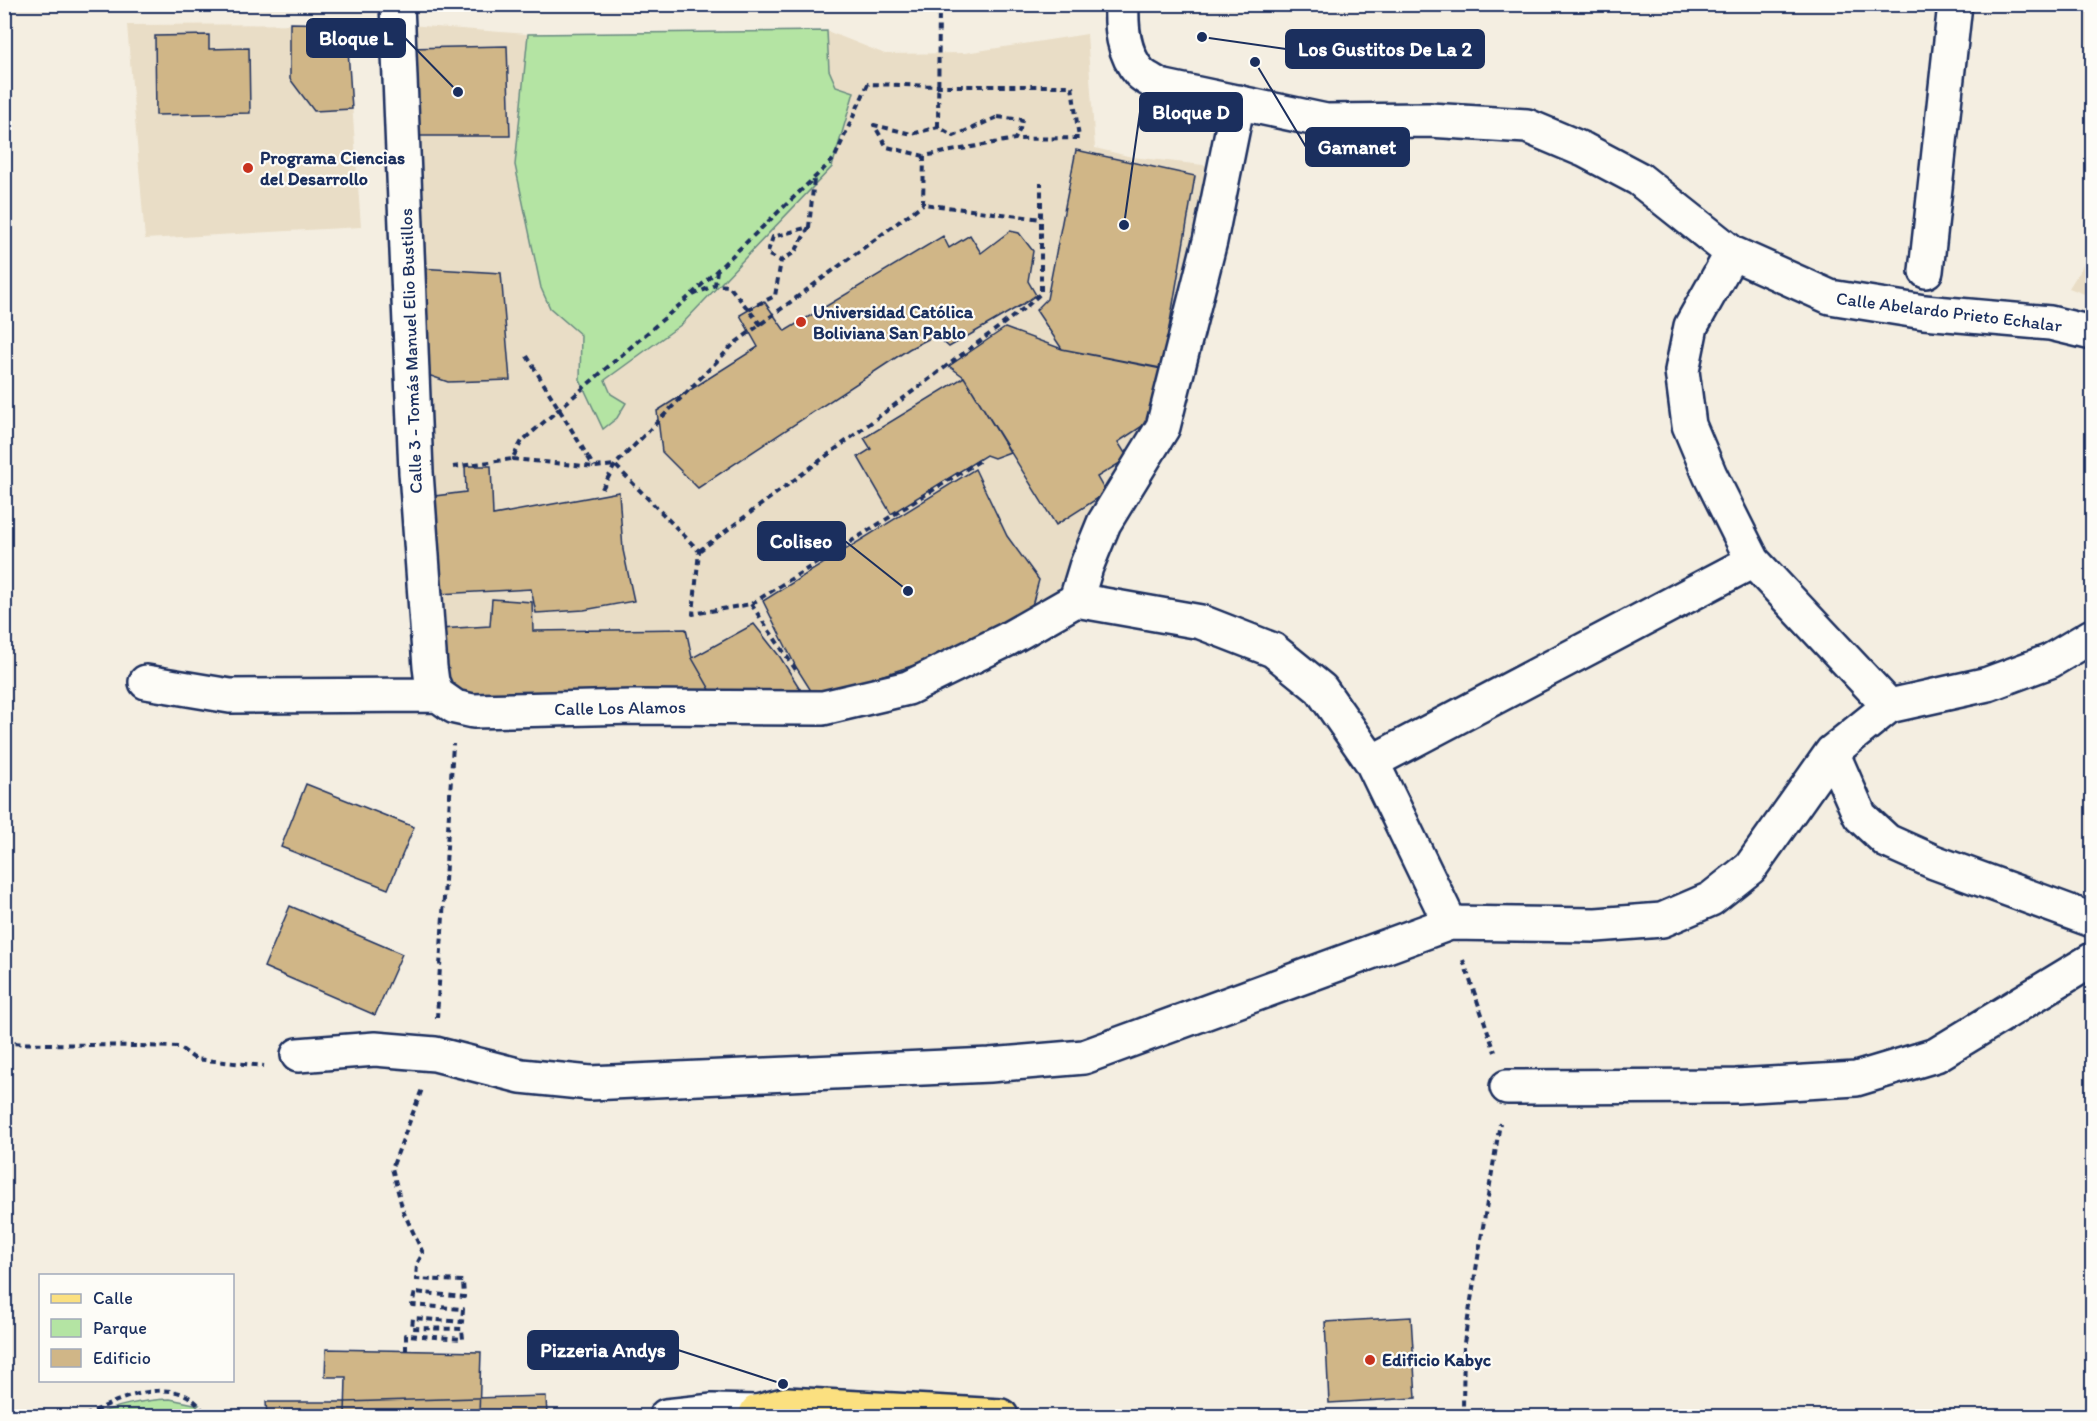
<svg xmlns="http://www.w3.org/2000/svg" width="2097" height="1421" font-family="Itim,sans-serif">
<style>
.built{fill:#e9ddc6}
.green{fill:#b4e4a3;stroke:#688a80;stroke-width:1.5}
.building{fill:#d0b687;stroke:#1b2f5e;stroke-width:1.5}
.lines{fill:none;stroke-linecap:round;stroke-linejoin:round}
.minor-casing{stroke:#1b2f5e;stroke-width:38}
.major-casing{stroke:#1b2f5e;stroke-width:38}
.path{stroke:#1b2f5e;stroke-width:4;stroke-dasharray:6 4.5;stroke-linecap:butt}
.minor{stroke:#fdfcf7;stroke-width:33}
.major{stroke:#fbe080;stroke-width:33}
.path-bridge{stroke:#1b2f5e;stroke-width:4;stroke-dasharray:6 4.5;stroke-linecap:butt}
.poi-dot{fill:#c8321e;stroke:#fdfcf7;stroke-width:2}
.labels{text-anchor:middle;stroke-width:4.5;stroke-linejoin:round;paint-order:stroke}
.poi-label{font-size:18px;font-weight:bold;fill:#1b2f5e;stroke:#fdfcf7;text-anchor:start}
.street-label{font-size:18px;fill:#1b2f5e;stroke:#fdfcf7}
.leader{fill:none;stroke:#1b2f5e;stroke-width:2}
.callout-dot{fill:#1b2f5e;stroke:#fdfcf7;stroke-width:2}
.callout{fill:#1b2f5e;stroke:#1b2f5e;stroke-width:2}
.callout-label{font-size:20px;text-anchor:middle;font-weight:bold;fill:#fff}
</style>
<rect width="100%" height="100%" fill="#f4eee1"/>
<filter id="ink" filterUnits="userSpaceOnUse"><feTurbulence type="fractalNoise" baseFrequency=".0167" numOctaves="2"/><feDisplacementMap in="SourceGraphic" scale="12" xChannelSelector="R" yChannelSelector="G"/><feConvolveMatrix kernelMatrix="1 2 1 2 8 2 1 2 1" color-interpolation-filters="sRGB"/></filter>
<g filter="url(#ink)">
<!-- built -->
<path class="built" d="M338,24L347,35L361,227L145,239L127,25Z
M409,25L528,34L827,31L885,54L965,53L1087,34L1095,148L1132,157L1212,166L1160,414L1081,567L1030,613L924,662L836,691L710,702L446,687L427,497Z
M2092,251V297L2069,288Z"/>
<!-- green -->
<path class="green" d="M827,31L829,70L836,86L854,92L832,167L682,324L605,380L611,394L626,403L617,418L603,429L580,380L581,335L550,308L541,288L515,165L528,34Z
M170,1399L199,1405L186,1416H90C118,1406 139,1400 170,1399Z"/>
<!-- building -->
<path class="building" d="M290,23L338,24L347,35L352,109L314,111L290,79Z
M209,35V49L249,48L250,113L156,115L155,36Z
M507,46L510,136H408V48Z
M1076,150L1195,176L1162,369L1062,349L1036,310L1047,299Z
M1010,231L1019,233L1033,251L1028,281L1036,295L1023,304L949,347L936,335L909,349L698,488L662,452L657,411L758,347L740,315L764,301L785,331L943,236L949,248L970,235L981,253Z
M419,268L501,273L510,380L448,382L428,375Z
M1005,328L1062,349L1161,368L1150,421L1118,442L1128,458L1097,477L1106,493L1056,525L964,377L949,366Z
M964,377L1010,452L994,458L986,455L891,514L858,457L871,449L864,438Z
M465,466H491L493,515L619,492L623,550L634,601L584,610L536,613L531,589L439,594L427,497L466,492Z
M975,469L1007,536L1039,580L1030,613L924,662L815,697L796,667L763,601Z
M492,599L532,602L533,631L686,629L692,658L712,693L467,697L446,687L439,629L490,626Z
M754,624L780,657L807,700L712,693L692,658Z
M306,784L414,827L388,889L281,847Z
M290,906L402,954L375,1015L264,967Z
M1411,1317L1416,1398L1329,1403L1325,1322Z
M326,1349L481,1352L479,1416H345L346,1377H325Z
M546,1396L547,1416H267L266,1402H345Z"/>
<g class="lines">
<defs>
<path id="minor" d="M397,4L416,472L430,667L432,682L438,695
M1122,4C1121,28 1123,54 1140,73C1145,78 1154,82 1160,86L1326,121L1429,120L1527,126L1584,150L1639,179L1732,253L1830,297L1924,312L2050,323L2092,333
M1732,253L1691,326L1682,371L1689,425L1710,475L1753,561L1889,706
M1926,271L1955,4
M1076,600L1201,622L1273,650L1321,689L1372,762L1450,923
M1076,600L1086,567L1104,523L1163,427L1210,241L1238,102
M146,682L230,696L438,695L455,707L473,711L633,707L823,708L908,688L1006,640L1076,600
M1832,752L1860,816L1887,841L1934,862L2092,920
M1372,762L1753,561
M298,1055L375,1049L435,1054L521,1076L590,1083L990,1065L1084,1057L1450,923L1596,925L1662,920L1711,899L1750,868L1832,752L1889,706L1988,684L2050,661L2092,636
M1507,1087L1736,1086L1856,1079L1936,1055L2092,960
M666,1416L713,1411L757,1412"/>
<path id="major" d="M755,1416L757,1412L787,1404L1001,1416"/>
</defs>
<!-- minor casing -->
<use href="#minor" class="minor-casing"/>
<!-- major casing -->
<use href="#major" class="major-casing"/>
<!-- path -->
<path class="path" d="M998,117L1022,120L1020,129L1015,139L924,156L887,147L874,125L912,134L938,127L954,136Z
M938,127L939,4
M924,156L923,204L1042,219
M809,227L795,252L781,261L767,254L773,237L809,227L814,179
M717,270L715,285L729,286L761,325
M693,295L715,285
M748,309L775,296L781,261
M588,457L594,467
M512,459L595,467L615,465L699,551L693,614L751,604L981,460
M453,467L512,459L522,441L690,296L834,159L868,84L938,86H1072L1079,138L1015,139
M602,489L615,465L735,343L923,204
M699,551L1027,306L1041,293V183
M751,604L796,670
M1463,960L1495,1052
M437,1018L453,744
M4,1043L179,1047L195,1059L264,1066
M406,1351V1335L463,1339L462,1329L412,1328L413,1318L462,1322L463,1309L412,1305L415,1292L464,1297L463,1281L416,1279L417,1264L423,1253L403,1211L392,1168L422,1089
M85,1416C117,1399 180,1370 204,1413
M1462,1416L1463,1408L1464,1343L1500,1123"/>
<!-- minor -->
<use href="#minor" class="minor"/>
<!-- major -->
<use href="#major" class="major"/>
<!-- path-bridge -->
<path class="path-bridge" d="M527,356L588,457"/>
</g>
</g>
<!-- markers -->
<g class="poi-dot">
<circle cx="248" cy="168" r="6"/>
<circle cx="801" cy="322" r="6"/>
<circle cx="1370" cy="1360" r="6"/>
</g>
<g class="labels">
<!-- poi labels -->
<g class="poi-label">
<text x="260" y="164">Programa Ciencias<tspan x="260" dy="21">del Desarrollo</tspan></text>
<text x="813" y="318">Universidad Católica<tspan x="813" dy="21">Boliviana San Pablo</tspan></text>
<text x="1382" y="1366">Edificio Kabyc</text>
</g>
<!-- street labels -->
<g class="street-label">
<text transform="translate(1949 312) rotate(7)" y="6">Calle Abelardo Prieto Echalar</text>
<text transform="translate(411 351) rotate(-92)" y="6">Calle 3 - Tomás Manuel Elio Bustillos</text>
<text transform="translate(620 708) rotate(-1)" y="6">Calle Los Alamos</text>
</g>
</g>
<!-- callouts -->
<path class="leader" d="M458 92L405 38M1202 37L1286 49M1124 225L1140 112M1255 62L1306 147M908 591L845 541M783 1384L678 1350"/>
<g class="callout-dot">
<circle cx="458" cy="92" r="6"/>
<circle cx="1202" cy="37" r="6"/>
<circle cx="1124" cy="225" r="6"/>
<circle cx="1255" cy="62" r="6"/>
<circle cx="908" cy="591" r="6"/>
<circle cx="783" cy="1384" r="6"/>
</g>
<g class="callout">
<rect x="307" y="19" width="98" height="38" rx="6"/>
<rect x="1286" y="30" width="198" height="38" rx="6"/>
<rect x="1140" y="93" width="102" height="38" rx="6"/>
<rect x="1306" y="128" width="103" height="38" rx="6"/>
<rect x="758" y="522" width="87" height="38" rx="6"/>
<rect x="528" y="1331" width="150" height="38" rx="6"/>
</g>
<g class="callout-label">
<text x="356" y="45">Bloque L</text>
<text x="1385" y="56">Los Gustitos De La 2</text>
<text x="1191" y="119">Bloque D</text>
<text x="1357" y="154">Gamanet</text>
<text x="801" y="548">Coliseo</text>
<text x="603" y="1357">Pizzeria Andys</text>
</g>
<!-- margin -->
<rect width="2097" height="1421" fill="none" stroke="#fdfcf7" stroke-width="24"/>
<rect x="12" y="12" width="2073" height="1397" fill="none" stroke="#1b2f5e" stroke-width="2" filter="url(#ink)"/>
<!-- legend -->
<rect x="39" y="1274" width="195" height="108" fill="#fdfcf7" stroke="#a3aaba" stroke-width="1.5"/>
<rect x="51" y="1294" width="30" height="9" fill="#fbe080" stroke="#a3aaba" stroke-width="1.5"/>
<text x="93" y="1304" font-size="18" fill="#1b2f5e">Calle</text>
<rect x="51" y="1319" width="30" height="18" fill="#b4e4a3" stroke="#a3aaba" stroke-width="1.5"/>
<text x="93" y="1334" font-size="18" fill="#1b2f5e">Parque</text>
<rect x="51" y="1349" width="30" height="18" fill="#d0b687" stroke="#a3aaba" stroke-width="1.5"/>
<text x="93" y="1364" font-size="18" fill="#1b2f5e">Edificio</text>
</svg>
